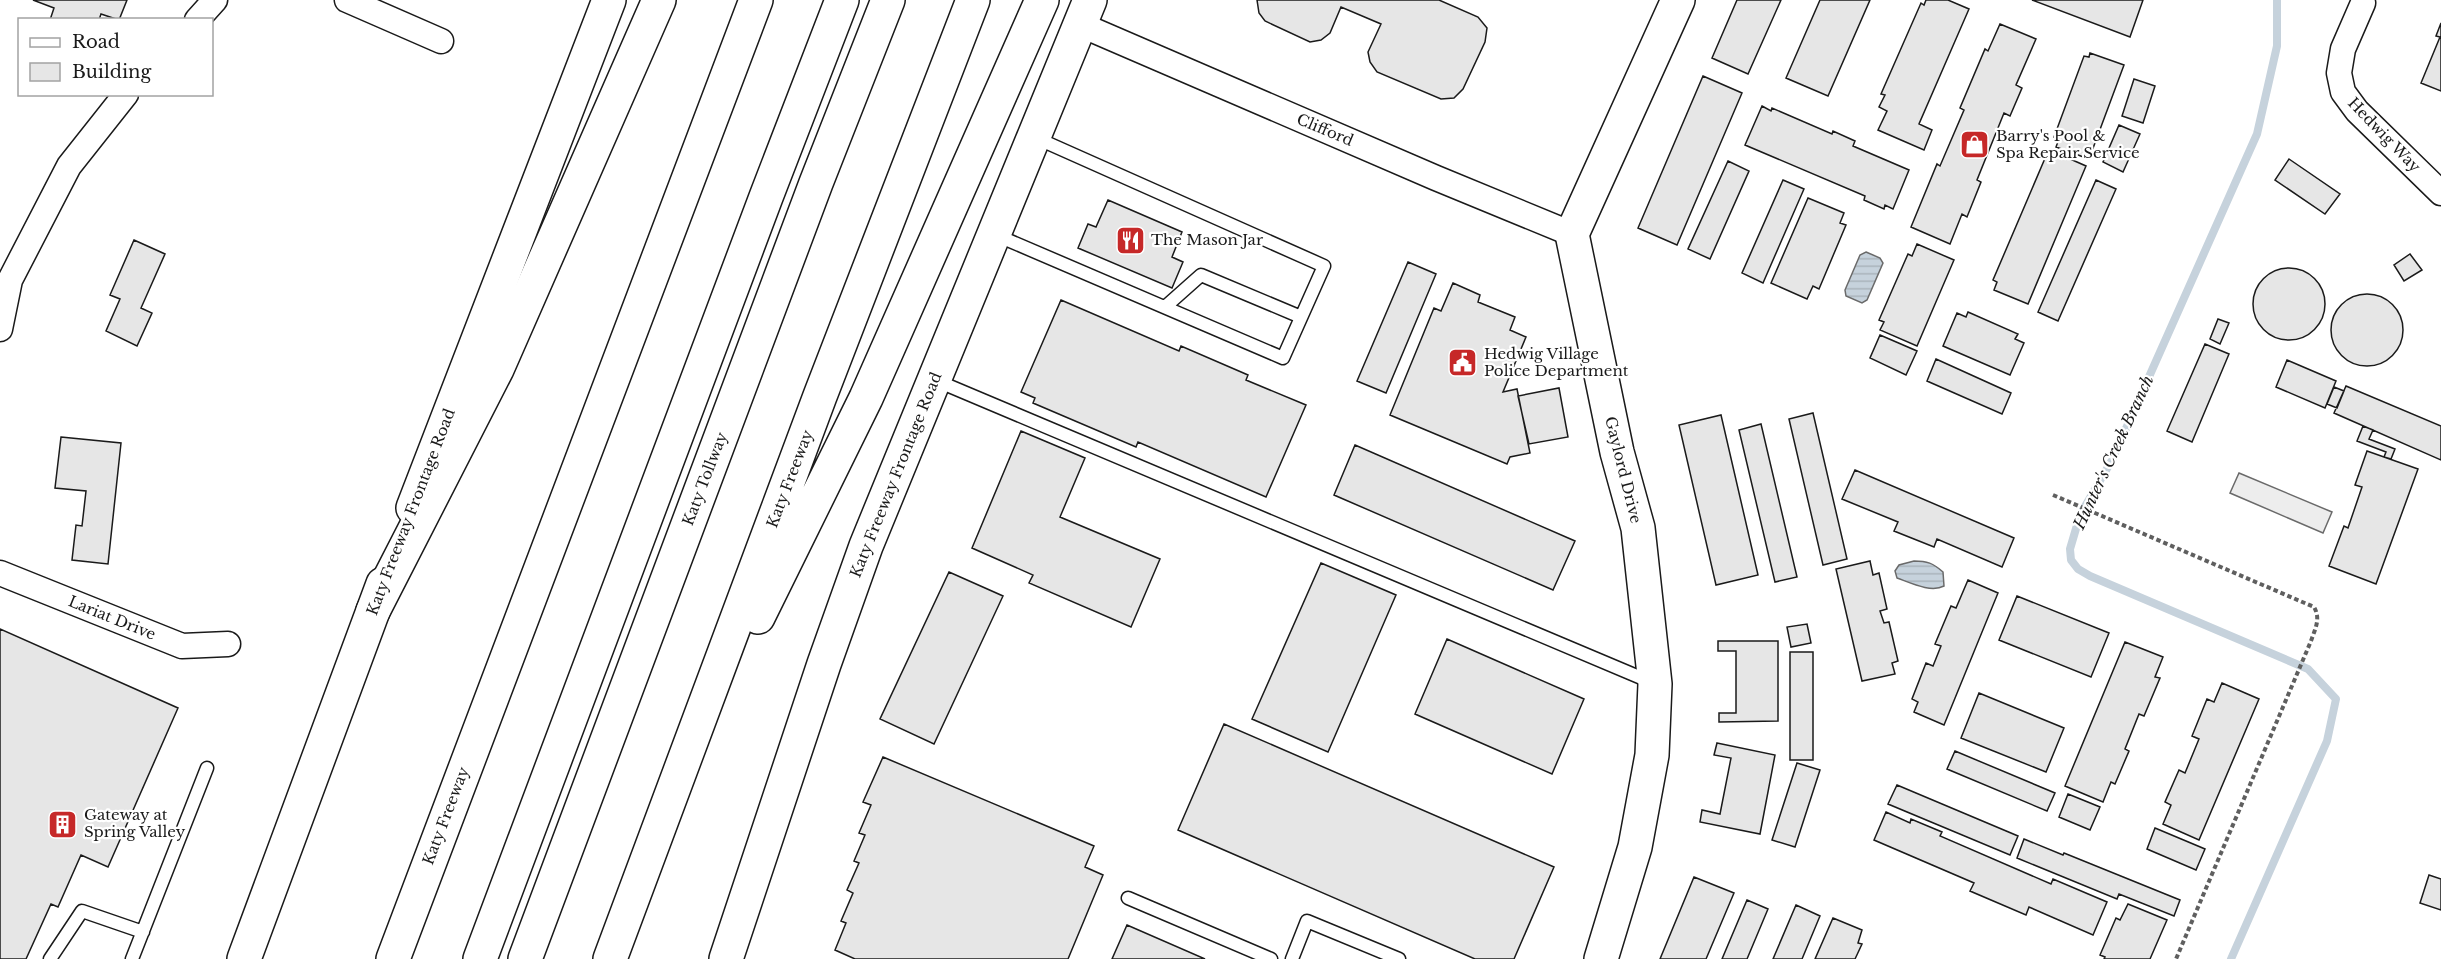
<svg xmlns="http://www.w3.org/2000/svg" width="2441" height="959" font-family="'Libre Baskerville',serif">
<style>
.parking{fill:#ededed;stroke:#6a6a6a;stroke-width:1.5}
.water{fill:url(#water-rules);stroke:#6a6a6a;stroke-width:1.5}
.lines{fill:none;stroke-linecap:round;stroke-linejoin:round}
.stream{stroke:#c6d2dc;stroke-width:8}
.building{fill:#e6e6e6;stroke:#1a1a1a;stroke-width:1.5}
.lane-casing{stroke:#1a1a1a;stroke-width:15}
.street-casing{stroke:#1a1a1a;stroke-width:27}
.secondary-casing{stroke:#1a1a1a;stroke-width:36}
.highway-casing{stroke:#1a1a1a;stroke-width:36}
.path{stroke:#5f5f5f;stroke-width:4;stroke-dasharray:4.5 3;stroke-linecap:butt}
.lane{stroke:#fff;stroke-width:12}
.street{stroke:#fff;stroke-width:24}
.secondary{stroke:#fff;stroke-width:33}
.highway{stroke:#fff;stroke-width:33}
.labels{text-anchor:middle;stroke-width:4.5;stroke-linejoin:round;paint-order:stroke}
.street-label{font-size:15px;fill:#1a1a1a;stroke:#fff}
.poi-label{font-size:15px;fill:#1a1a1a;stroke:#fff;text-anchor:start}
.water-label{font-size:16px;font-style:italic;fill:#1a1a1a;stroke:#fff}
</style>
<defs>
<pattern id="water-rules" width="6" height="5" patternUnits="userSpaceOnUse" patternTransform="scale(1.5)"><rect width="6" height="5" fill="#c6d2dc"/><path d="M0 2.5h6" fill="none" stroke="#aab4bc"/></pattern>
</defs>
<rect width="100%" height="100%" fill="#fff"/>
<!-- parking -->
<path class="parking" d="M2239,473L2332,512L2323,533L2230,493Z"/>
<!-- water -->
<path class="water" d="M1866,252L1880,258L1883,263L1867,300L1862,303L1846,296L1845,290L1860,255Z
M1914,561C1927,561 1933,563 1943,572L1944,586C1931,593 1911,583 1897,578L1895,571L1899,565Z"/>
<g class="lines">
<!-- stream -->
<path class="stream" d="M2231,959L2327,741L2336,699L2308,669L2090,576L2078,569L2071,560L2070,549L2080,515L2112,460L2257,134L2277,46V0"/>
</g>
<!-- building -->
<path class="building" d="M33,0H127L119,20L101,14L99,20H50L54,8Z
M1257,0H1439L1478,17L1487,28L1485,42L1463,89L1454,98L1441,99L1377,72L1370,62L1368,52L1381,24L1341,7L1330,33L1321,40L1310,42L1265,21L1259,13Z
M1737,0H1781L1748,74L1712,58Z
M1820,0H1870L1828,96L1786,78Z
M1926,0H1948L1969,9L1919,124L1932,130L1924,150L1878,130L1887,111L1879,107L1885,95L1881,94L1921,3L1924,5Z
M2032,0H2143L2130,37Z
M2441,23V91L2421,83L2440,37L2436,36Z
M2000,24L2036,39L2016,85L2022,88L2010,116L2004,113L1977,180L1981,182L1967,217L1962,214L1950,244L1911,227L1937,164L1940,166L1964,110L1960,108L1985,49L1988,51Z
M2090,53L2124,65L2089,159L2056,147L2059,139L2054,137L2084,56L2089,57Z
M1703,76L1742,93L1677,245L1638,228Z
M2134,79L2155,86L2143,123L2122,116Z
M1762,106L1771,111L1772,108L1832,134L1833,131L1855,141L1853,146L1909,170L1893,209L1885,205L1884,209L1864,200L1865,196L1745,145Z
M2119,125L2140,134L2123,172L2103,162Z
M2052,151L2086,166L2028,304L1994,290L1997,282L1993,280L2046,156L2050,158Z
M2289,159L2340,194L2325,214L2275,180Z
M1728,161L1749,171L1710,259L1688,249Z
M1783,180L1804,189L1763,283L1742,273Z
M2096,180L2116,189L2058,321L2038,312Z
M1808,198L1844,213L1840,223L1846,225L1819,289L1813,286L1807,299L1771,283Z
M1108,200L1182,232L1172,257L1183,262L1172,288L1078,248L1088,224L1096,227Z
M134,240L165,254L141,308L152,313L137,346L106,331L120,299L110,295Z
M1917,244L1954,260L1917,346L1880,330L1884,322L1879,320L1908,254L1912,256Z
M2410,254L2422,270L2404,281L2394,265Z
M1408,262L1436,274L1386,393L1357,381Z
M2253 304a36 36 0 1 1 72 0a36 36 0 1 1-72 0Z
M1453,283L1480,295L1478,302L1515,317L1510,330L1526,337L1503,392L1517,389L1530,453L1510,457L1507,464L1390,415L1434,308L1441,311Z
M2331 330a36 36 0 1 1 72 0a36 36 0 1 1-72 0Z
M1061,300L1179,351L1181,346L1248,375L1246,380L1306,405L1266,497L1138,442L1136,447L1033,403L1035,398L1021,392Z
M1968,312L2018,334L2015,339L2024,343L2010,375L1943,346L1957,313L1966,317Z
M2218,319L2229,323L2220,344L2210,339Z
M1880,335L1917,351L1906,375L1870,358Z
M2205,344L2229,354L2192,442L2167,431Z
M1936,359L2011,393L2002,414L1927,381Z
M2287,360L2336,381L2325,408L2276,387Z
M2346,386L2441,426V460L2334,413Z
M2334,387L2344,391L2337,408L2327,404Z
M1559,388L1568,437L1529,444L1518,396Z
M1813,413L1847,559L1823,565L1789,419Z
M1721,415L1758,575L1716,585L1679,425Z
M1761,424L1797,577L1775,582L1739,430Z
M2363,426L2373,430L2369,439L2395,449L2391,459L2384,457L2386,452L2357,441Z
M1021,431L1085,458L1060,517L1160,559L1131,627L1029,583L1033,575L972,548Z
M61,437L121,443L108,564L72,560L76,525L82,526L86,491L55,488Z
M1355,445L1575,541L1553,590L1334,495Z
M2367,451L2418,469L2376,584L2329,566L2344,526L2348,528L2362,487L2355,485Z
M1855,470L2014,538L2002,567L1937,539L1934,547L1894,531L1898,522L1842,499Z
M1870,561L1873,575L1879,573L1887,609L1880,611L1884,623L1889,622L1898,661L1892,663L1895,674L1862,681L1836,569Z
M1321,563L1396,595L1328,752L1252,719Z
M949,572L1003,596L934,744L880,719Z
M1968,580L1998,593L1944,725L1914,712L1918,702L1912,699L1926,663L1933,666L1941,646L1935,644L1951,606L1956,608Z
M2017,596L2109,633L2091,677L1999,640Z
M1807,624L1811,643L1791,647L1787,627Z
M0,629L178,708L108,867L81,855L58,907L51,904L26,959H0Z
M1447,639L1584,699L1552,774L1415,714Z
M1718,641H1778V721L1719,722V713H1736V651H1718Z
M2125,642L2163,657L2155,677L2160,678L2144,716L2139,714L2125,749L2129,751L2115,784L2111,782L2103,802L2065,786Z
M1790,652H1813V760H1790Z
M2222,683L2259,699L2199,840L2163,824L2171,805L2165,802L2179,770L2185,773L2199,739L2192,736L2207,699L2214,702Z
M1979,693L2064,728L2046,772L1961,738Z
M1224,724L1554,867L1514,959H1475L1178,830Z
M1717,743L1775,755L1760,834L1700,822L1702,810L1720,814L1731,758L1714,755Z
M1955,751L2055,793L2047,811L1947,769Z
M883,757L1094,846L1085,867L1103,875L1068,959H855L835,950L846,923L841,921L853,893L847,890L859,863L854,861L865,835L859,833L871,805L863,802Z
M1797,763L1820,770L1795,847L1772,840Z
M1897,785L2018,836L2010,855L1888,804Z
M2068,794L2100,807L2090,830L2059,817Z
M1886,812L1910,823L1911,819L1942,832L1940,836L2051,884L2053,879L2107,902L2093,935L2029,907L2026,915L1970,891L1974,883L1874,840Z
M2155,828L2205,849L2196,870L2147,849Z
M2024,839L2063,855L2064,853L2180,900L2174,916L2119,894L2117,899L2017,858Z
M2429,875L2441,879V910L2420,903Z
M1694,877L1734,893L1706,959H1660Z
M1747,900L1768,909L1747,959H1722Z
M2128,904L2167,920L2150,959H2104L2105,957L2100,955L2116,918L2120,920Z
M1796,905L1820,916L1802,959H1773Z
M1833,918L1862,930L1858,943L1862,944L1855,959H1815Z
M1127,925L1205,959H1112Z"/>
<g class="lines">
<defs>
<path id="lane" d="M996,235L1283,358L1324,266L1034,137
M1165,307L1201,275L1301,317
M935,380L1651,682
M1128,898L1271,959
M50,959L82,911L143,932
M132,959L207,768
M1292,959L1307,921L1399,959"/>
<path id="street" d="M347,0L441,41
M2363,3L2343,49L2339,73L2343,92L2357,111L2441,193
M197,20L215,0
M1079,24L1436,178L1572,234
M0,329L10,280L69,166L126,94
M0,573L182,646L228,644"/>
<path id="secondary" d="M413,508L609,0
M244,959L383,584
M726,959L824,664L866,546L1090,0
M1601,959L1635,847L1652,755L1655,684L1638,528L1617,452L1572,234L1678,0"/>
<path id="highway" d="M373,611L497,369L659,0
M758,617L866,398L1042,0
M393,959L756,0
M480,959L766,197L842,0
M525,959L816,183L888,0
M610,959L820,396L973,0"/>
</defs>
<!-- lane casing -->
<use href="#lane" class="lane-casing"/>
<!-- street casing -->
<use href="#street" class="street-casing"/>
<!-- secondary casing -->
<use href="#secondary" class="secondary-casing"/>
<!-- highway casing -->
<use href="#highway" class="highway-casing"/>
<!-- path -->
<path class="path" d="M2053,495L2314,607C2321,619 2315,629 2311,641L2176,959"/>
<!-- lane -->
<use href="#lane" class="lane"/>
<!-- street -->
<use href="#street" class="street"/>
<!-- secondary -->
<use href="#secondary" class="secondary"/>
<!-- highway -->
<use href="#highway" class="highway"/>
</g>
<!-- icons -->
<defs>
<symbol id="shop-square" viewBox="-11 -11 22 22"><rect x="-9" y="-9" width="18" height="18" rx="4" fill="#c62828" stroke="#fff"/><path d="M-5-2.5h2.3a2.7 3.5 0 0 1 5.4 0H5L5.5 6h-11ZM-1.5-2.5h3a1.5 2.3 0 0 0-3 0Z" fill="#fff"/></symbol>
<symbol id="restaurant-square" viewBox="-11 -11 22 22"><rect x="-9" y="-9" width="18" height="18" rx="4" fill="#c62828" stroke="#fff"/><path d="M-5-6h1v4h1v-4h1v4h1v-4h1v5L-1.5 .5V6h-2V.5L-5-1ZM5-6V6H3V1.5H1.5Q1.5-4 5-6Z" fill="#fff"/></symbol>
<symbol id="civic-square" viewBox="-11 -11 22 22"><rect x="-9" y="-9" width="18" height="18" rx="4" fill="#c62828" stroke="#fff"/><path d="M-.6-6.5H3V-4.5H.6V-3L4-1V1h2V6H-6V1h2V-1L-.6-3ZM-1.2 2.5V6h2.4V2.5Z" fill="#fff"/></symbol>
<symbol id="building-square" viewBox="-11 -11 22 22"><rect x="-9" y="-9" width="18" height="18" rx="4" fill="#c62828" stroke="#fff"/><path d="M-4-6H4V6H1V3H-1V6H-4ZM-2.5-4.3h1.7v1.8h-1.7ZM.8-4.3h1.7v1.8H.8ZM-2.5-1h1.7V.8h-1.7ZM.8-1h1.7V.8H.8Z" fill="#fff"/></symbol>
</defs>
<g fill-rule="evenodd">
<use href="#shop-square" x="1958" y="128" width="33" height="33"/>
<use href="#restaurant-square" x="1114" y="224" width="33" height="33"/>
<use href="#civic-square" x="1446" y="346" width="33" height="33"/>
<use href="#building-square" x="46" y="808" width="33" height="33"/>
</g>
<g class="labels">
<!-- street labels -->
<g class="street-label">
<text transform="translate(1325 130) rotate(23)" y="5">Clifford</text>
<text transform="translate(2384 135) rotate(46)" y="5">Hedwig Way</text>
<text transform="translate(1623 470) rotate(76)" y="5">Gaylord Drive</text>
<text transform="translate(896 475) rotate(-68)" y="5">Katy Freeway Frontage Road</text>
<text transform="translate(705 479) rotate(-69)" y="5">Katy Tollway</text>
<text transform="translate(790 479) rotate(-69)" y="5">Katy Freeway</text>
<text transform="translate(411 512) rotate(-69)" y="5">Katy Freeway Frontage Road</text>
<text transform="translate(112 618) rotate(22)" y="5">Lariat Drive</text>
<text transform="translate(446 816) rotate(-69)" y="5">Katy Freeway</text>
</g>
<!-- poi labels -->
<g class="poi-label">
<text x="1996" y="141">Barry's Pool &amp;<tspan x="1996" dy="17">Spa Repair Service</tspan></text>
<text x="1151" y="245">The Mason Jar</text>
<text x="1484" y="359">Hedwig Village<tspan x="1484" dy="17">Police Department</tspan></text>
<text x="84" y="820">Gateway at<tspan x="84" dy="17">Spring Valley</tspan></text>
</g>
<!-- water labels -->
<g class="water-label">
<text transform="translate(2113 452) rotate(-65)" y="6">Hunter's Creek Branch</text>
</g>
</g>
<!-- legend -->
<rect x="18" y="18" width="195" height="78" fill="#ffffff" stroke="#a3a3a3" stroke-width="1.5"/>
<rect x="30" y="38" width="30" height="9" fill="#ffffff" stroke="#a3a3a3" stroke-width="1.5"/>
<text x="72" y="48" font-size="18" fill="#1a1a1a">Road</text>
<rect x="30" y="63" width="30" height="18" fill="#e6e6e6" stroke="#a3a3a3" stroke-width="1.5"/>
<text x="72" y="78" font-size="18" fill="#1a1a1a">Building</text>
</svg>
